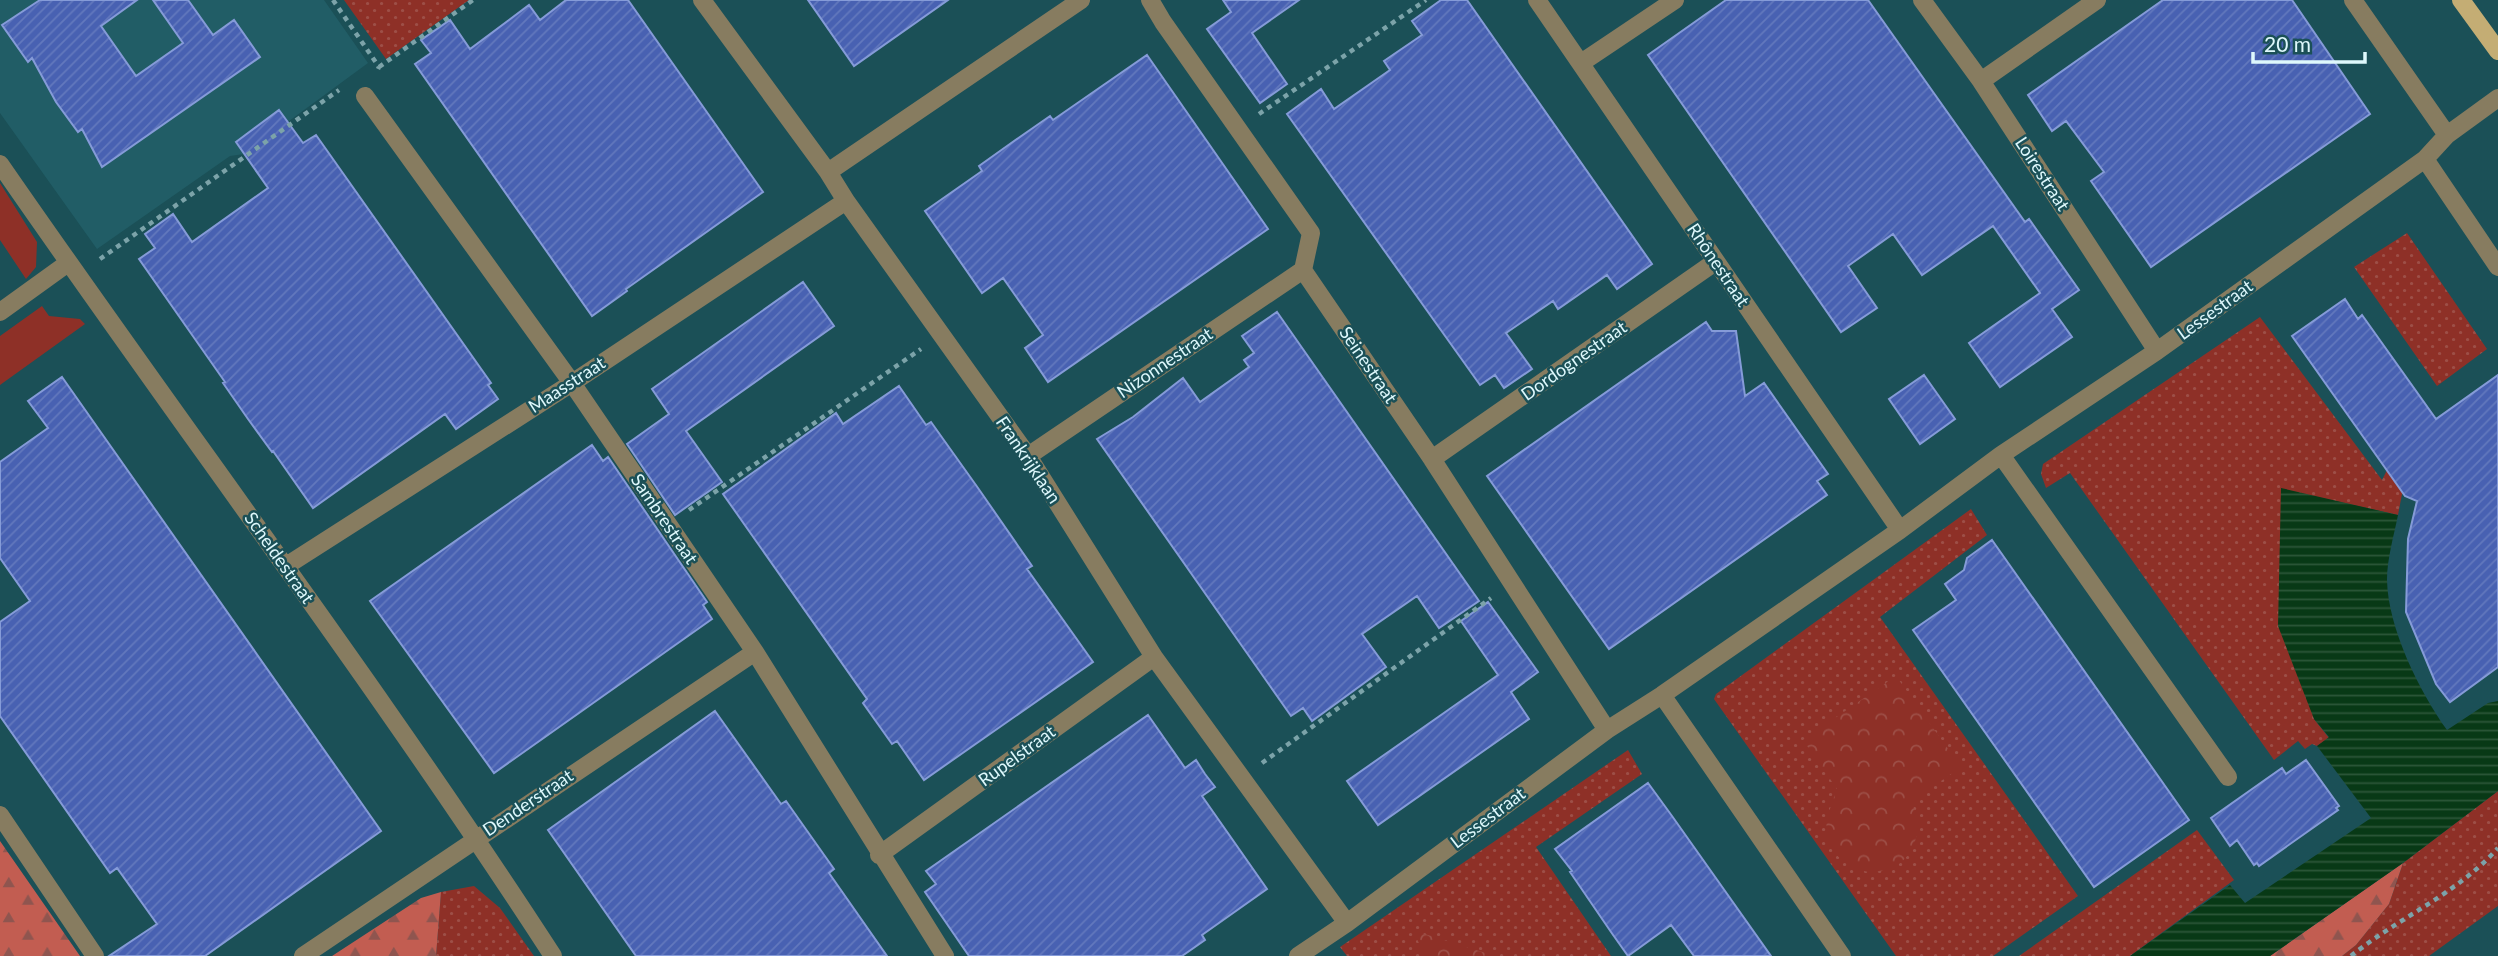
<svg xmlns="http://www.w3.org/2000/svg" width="2498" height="956" font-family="Lato,sans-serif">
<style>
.built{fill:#215d66}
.grass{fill:url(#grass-dots)}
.forest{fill:url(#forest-firs)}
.park{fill:url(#park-crowns)}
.garden{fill:#8e3027}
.water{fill:url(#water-rules)}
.building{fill:url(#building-hatch);stroke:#859bd8;stroke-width:2}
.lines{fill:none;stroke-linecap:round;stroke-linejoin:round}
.path{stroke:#7ca3a9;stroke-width:4.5;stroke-dasharray:5 5;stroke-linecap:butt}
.minor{stroke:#877c60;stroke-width:18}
.major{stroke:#c4ad74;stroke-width:18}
.labels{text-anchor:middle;stroke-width:5;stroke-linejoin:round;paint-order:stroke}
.street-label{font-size:18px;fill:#def8fc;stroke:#1b5057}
</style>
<defs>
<pattern id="grass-dots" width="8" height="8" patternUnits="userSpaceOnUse" patternTransform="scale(1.75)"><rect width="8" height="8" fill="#8e3027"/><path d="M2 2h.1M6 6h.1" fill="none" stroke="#9d4f47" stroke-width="1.8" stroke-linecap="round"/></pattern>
<pattern id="forest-firs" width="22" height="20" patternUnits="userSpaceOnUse" patternTransform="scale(1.75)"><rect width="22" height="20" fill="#c25d51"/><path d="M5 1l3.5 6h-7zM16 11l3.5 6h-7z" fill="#8f554f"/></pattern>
<pattern id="park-crowns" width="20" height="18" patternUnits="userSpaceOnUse" patternTransform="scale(1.75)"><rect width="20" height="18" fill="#8e3027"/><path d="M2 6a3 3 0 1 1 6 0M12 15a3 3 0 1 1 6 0" fill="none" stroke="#9d4f47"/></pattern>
<pattern id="water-rules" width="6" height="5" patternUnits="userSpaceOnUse" patternTransform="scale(1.75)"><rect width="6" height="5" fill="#083916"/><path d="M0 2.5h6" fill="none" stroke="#2c5639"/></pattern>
<pattern id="building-hatch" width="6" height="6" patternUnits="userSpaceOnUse" patternTransform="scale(1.75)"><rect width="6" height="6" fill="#4861b2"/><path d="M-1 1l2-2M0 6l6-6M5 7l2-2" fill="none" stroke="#6278bd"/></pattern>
</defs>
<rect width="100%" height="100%" fill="#1b5057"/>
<!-- built -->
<path class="built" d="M0,0H324L368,63L244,154L230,156L97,249L0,113Z"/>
<!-- grass -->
<path class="grass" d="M344,0H469L386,59Z
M2407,233L2487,349L2437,386L2354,267Z
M2260,317L2382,480L2387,470L2415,469L2402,494L2398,515L2281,489L2314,719L2329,738L2317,746L2312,744L2305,749L2298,741L2274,760L2070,473L2046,488L2041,474L2043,464Z
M1971,509L1987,535L1880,617L2078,896L1993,956H1896L1714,699L1716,694Z
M1628,750L1642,774L1536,847L1611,956H1347L1340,947Z
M2498,791V906L2429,956H2342L2356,945L2389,904L2403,863Z
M2197,830L2234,880L2130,956H2019Z
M474,886L500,908L534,956H436L441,892Z"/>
<!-- forest -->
<path class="forest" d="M0,841L80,956H0Z
M2403,863L2389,904L2356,945L2342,956H2270Z
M441,892L436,956H332L421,898Z"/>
<!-- park -->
<path class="park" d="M1896,676L1961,767L1911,802C1928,832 1910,873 1871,872C1853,871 1830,855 1827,837C1824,821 1832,803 1837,789L1803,740Z
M1412,930L1495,956H1426Z"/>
<!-- garden -->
<path class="garden" d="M0,183L37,242L36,267L26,279L0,240Z
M42,306L49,316L80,319L85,324L0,385V336Z"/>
<!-- water -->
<path class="water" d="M2281,488L2398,515C2394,535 2387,559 2387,580C2388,628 2419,691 2447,730L2488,703L2498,701V791L2403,863L2270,956H2130L2230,885L2245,903L2371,818L2317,746L2329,737L2314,719L2278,626Z"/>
<!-- building -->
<path class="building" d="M40,0H137L101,26L136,76L183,43L153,0H188L213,35L234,20L260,57L102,167L82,129L78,132L56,102L32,58L28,62L2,25Z
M566,0H628L763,192L626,289L627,291L592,316L415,64L431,53L421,40L450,20L470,49L529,5L540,20Z
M808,0H948L854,66Z
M1223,0H1299L1252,33L1287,84L1260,103L1207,29L1231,12Z
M1441,0H1467L1652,264L1617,289L1607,275L1558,309L1553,301L1506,333L1532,369L1504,388L1495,375L1480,385L1287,114L1321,89L1334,109L1390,70L1384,61L1422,35L1412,21Z
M1726,0H1868L2025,222L2029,219L2079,290L2052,309L2072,337L2000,387L1969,343L2040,293L1993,226L1922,275L1893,234L1848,266L1877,308L1841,332L1648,55Z
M2163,0H2292L2370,114L2151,267L2091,181L2104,172L2066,121L2052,131L2028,95Z
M1147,55L1268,229L1048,382L1025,348L1043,335L1003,278L982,293L925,211L982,171L979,166L1007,146L1050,116L1053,120Z
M279,110L303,143L316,135L491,383L488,385L498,399L456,429L445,414L313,508L273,451L272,452L248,419L223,383L225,382L139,259L155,248L145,234L173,214L192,242L268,188L236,142Z
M803,282L834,326L686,431L722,482L675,515L627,444L669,414L652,389Z
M2345,299L2358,319L2362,315L2436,419L2498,375V667L2450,702L2436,684L2406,612L2408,539L2417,501L2405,496L2292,336Z
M1277,312L1479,601L1439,628L1417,596L1362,634L1386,667L1312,721L1303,708L1291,716L1097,439L1133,417L1183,378L1200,402L1249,367L1244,360L1254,353L1242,336Z
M1706,322L1712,331H1736L1745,396L1764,383L1828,474L1817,481L1827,495L1609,649L1487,476Z
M1924,375L1955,419L1920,444L1889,399Z
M62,377L381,831L205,956H109L157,924L117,868L110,873L0,716V622L30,601L0,558V462L48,428L28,401Z
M899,386L926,425L931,422L978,488L1032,566L1027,569L1093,662L924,780L897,741L892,744L863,703L867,699L723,494L836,413L843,424Z
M592,445L603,461L608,457L707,602L703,605L712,619L494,773L370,601Z
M1992,540L2189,820L2094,887L1913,630L1956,600L1945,584L1964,570L1967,558Z
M1488,602L1538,672L1511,692L1529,719L1378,825L1347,781L1498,675L1461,621Z
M715,711L781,804L786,801L834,869L829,873L887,956H636L548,830Z
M1148,715L1185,768L1196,760L1205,774L1215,787L1202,796L1267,889L1202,935L1205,940L1182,956H969L925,892L936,884L926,871Z
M2306,760L2339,806L2336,808L2338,810L2259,866L2257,863L2254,865L2237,840L2230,846L2211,818L2282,768L2286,774Z
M1648,783L1672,816L1771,956H1694L1671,925L1628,956L1611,932L1570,872L1572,871L1555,849Z"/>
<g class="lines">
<!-- path -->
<path class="path" d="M333,0L379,67L378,69
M379,67L473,0
M1259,114L1426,0
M100,259L339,90
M689,510L921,349
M1262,763L1491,598
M2351,956C2398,918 2457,894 2498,848"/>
<!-- minor -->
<path class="minor" d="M702,0L828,172L846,201L1028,456L1154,657L1347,923
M1150,0L1163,22L1311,233L1303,270L1432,459L1607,730
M1537,0L1900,530
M1922,0L1981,81L2157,351
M2353,0L2447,135
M1581,63L1675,0
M1981,81L2097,0
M365,96L572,383L755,652L945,956
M2425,159L2498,267
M0,164C183,429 378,686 553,956
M828,172L1081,0
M0,312L68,263
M2001,455L2228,777
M1028,456L1303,270
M1432,459L1715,262
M286,566L572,383L846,201
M1662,695L1842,956
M0,815L95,956
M879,855L1154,657
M303,956L755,652
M1298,956L1347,923L1607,730L1662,695L1900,530L2001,455L2157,351L2425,159L2447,135L2498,98"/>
<!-- major -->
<path class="major" d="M2461,0L2498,51"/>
</g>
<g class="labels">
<!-- street labels -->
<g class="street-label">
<text transform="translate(2042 174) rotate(57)" y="6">Loirestraat</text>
<text transform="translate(1718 265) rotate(56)" y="6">Rhônestraat</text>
<text transform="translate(2215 310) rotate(-36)" y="6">Lessestraat</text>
<text transform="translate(1574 361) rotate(-35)" y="6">Dordognestraat</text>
<text transform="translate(1165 363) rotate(-34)" y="6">Nizonnestraat</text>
<text transform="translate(1368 365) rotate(56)" y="6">Seinestraat</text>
<text transform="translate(567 385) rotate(-33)" y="6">Maasstraat</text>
<text transform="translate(1028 460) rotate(56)" y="6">Frankrijklaan</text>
<text transform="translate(664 519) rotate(56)" y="6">Sambrestraat</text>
<text transform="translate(279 558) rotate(55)" y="6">Scheldestraat</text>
<text transform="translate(1017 756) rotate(-36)" y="6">Rupelstraat</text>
<text transform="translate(528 803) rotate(-34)" y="6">Denderstraat</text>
<text transform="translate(1488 818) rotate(-37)" y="6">Lessestraat</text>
</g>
</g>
<!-- scale -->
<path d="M2253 52v10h112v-10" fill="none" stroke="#def8fc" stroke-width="3.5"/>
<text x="2264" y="52" font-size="21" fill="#def8fc" stroke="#1b5057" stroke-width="5" paint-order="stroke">20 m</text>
</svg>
